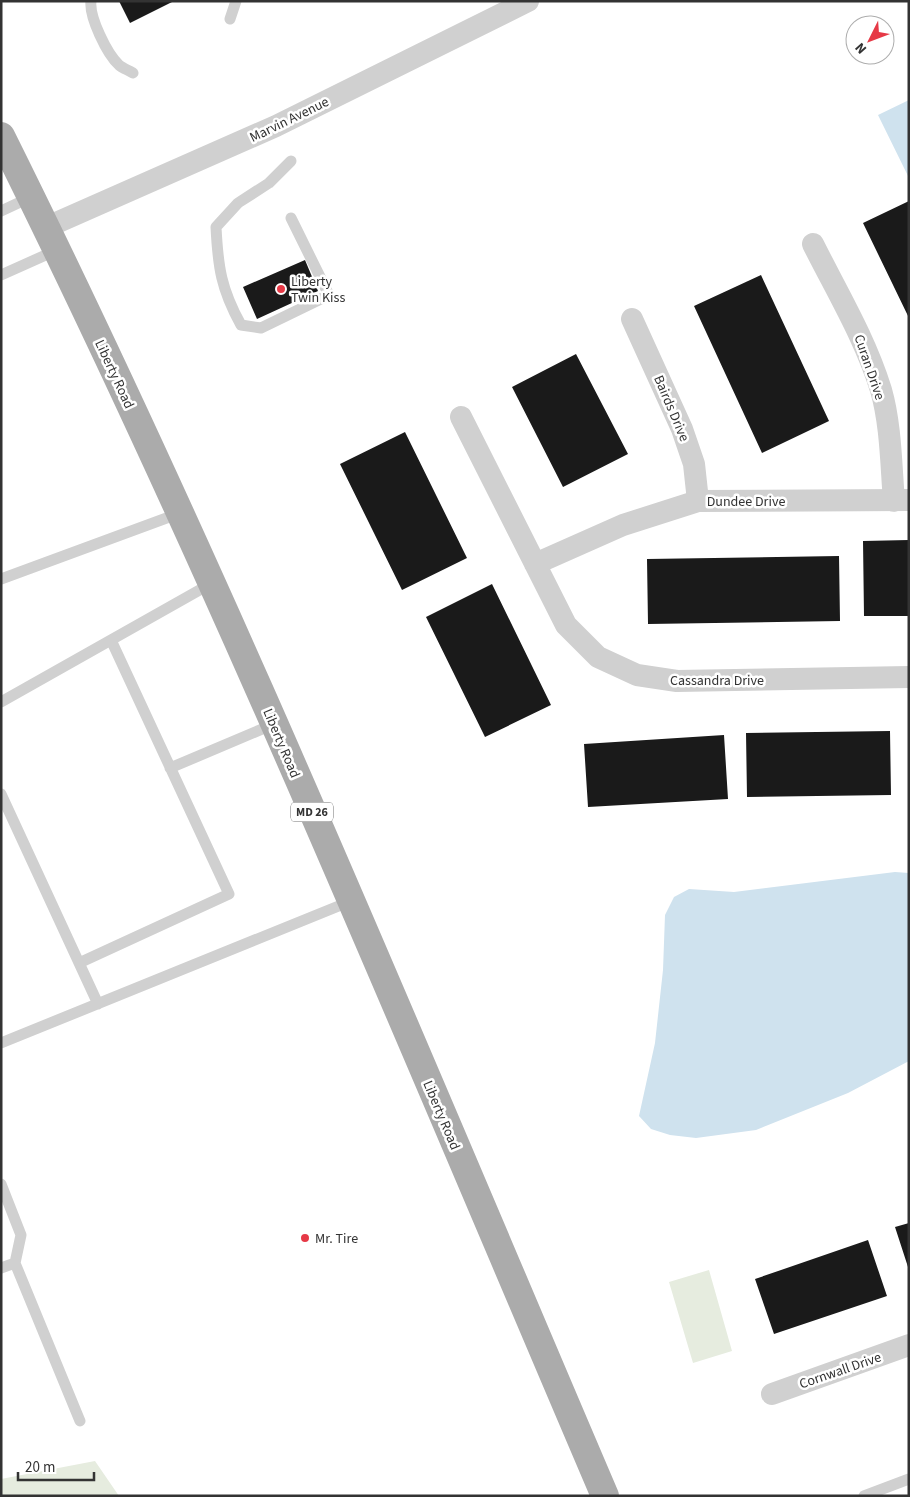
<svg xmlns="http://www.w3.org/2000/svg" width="910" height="1497" font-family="'Source Sans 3',sans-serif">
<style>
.green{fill:#e6ecdf}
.water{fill:#cfe2ee}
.building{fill:#1a1a1a}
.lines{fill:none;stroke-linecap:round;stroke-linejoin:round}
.lane{stroke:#d0d0d0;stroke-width:11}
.street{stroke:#d0d0d0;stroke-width:22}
.primary{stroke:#ababab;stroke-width:28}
.poi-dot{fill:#e63946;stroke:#fff;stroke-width:2}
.labels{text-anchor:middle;stroke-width:5;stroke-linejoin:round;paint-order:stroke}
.shield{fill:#fff;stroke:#707070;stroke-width:1}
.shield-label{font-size:12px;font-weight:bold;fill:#333}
.street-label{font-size:14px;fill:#333;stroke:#fff}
.poi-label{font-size:14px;fill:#333;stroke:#fff;text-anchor:start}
</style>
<rect width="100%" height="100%" fill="#fff"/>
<!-- green -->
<path class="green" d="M709,1270L732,1351L693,1363L669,1282Z
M95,1461L119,1496H1V1479Z"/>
<!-- water -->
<path class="water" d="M909,100V178L878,115Z
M895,872L909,873V1061L848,1093L756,1130L696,1138L670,1135L651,1129L639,1116L655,1043L663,970L665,915L674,897L689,889L734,892Z"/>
<!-- building -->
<path class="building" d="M119,1H174L130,23Z
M909,201V318L863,223Z
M305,260L318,291L257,319L243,287Z
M761,275L829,421L762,453L694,306Z
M576,354L628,454L563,487L512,387Z
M405,432L467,558L402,590L340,464Z
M909,540V616H864L863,541Z
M839,556L840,621L648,624L647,559Z
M492,584L551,705L485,737L426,617Z
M890,731L891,795L747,797L746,733Z
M724,735L728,799L588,807L584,744Z
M909,1223V1267H908L895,1227Z
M868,1240L887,1296L774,1334L755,1279Z"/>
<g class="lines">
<!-- lane -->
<path class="lane" d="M91,1C89,17 107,54 119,65C122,68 128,70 133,73
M230,19L236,1
M291,161L269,183L238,203L216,227C218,267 221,289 241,325L261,328L329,295L291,218
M1,211L31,197
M1,275L57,250
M1,579L180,513
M1,702L212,583
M170,768L274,724
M1,794L98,1004
M79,963L229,894L111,640
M1,1043L351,901
M1,1184L21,1235L15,1263
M1,1268L15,1263L80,1421
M864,1496L909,1479"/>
<!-- street -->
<path class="street" d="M47,227L276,126L528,1
M813,244C837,292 865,338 881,390C891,425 891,465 894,501
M632,319L682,429L694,464L698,501
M461,417L566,625L598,657L637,675L677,681L909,677
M535,564L623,525L698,501L909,500
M772,1394L909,1345"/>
<!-- primary -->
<path class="primary" d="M1,136C222,580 410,1040 605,1496"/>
</g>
<!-- markers -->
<g class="poi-dot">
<circle cx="281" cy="289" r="5"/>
<circle cx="305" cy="1238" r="5"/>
</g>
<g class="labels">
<!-- shield labels -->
<rect class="shield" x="291" y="802.5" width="42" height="19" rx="4"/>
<g class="shield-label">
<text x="312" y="816">MD 26</text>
</g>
<!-- street labels -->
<g class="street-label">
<text transform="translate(289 119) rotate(-26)" y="5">Marvin Avenue</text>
<text transform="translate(870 367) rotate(71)" y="5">Curan Drive</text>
<text transform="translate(115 374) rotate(65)" y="5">Liberty Road</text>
<text transform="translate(672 408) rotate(67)" y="5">Bairds Drive</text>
<text x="746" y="506">Dundee Drive</text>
<text x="717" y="685">Cassandra Drive</text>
<text transform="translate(282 743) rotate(67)" y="5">Liberty Road</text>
<text transform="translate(442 1115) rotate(67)" y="5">Liberty Road</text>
<text transform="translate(840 1370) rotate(-19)" y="5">Cornwall Drive</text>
</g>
<!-- poi labels -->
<g class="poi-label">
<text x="291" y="286">Liberty<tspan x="291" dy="16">Twin Kiss</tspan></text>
<text x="315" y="1243">Mr. Tire</text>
</g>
</g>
<!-- border -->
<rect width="910" height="1497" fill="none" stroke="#333333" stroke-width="5"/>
<!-- north arrow -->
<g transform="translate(870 40) rotate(228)"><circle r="24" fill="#ffffff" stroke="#adadad"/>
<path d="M0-4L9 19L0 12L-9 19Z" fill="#e63946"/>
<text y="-8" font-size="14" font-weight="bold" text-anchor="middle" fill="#333333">N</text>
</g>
<!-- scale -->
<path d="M18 1472v8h76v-8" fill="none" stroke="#333333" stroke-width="2.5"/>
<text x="25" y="1472" font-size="15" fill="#333333" stroke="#ffffff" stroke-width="4" paint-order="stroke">20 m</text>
</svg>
